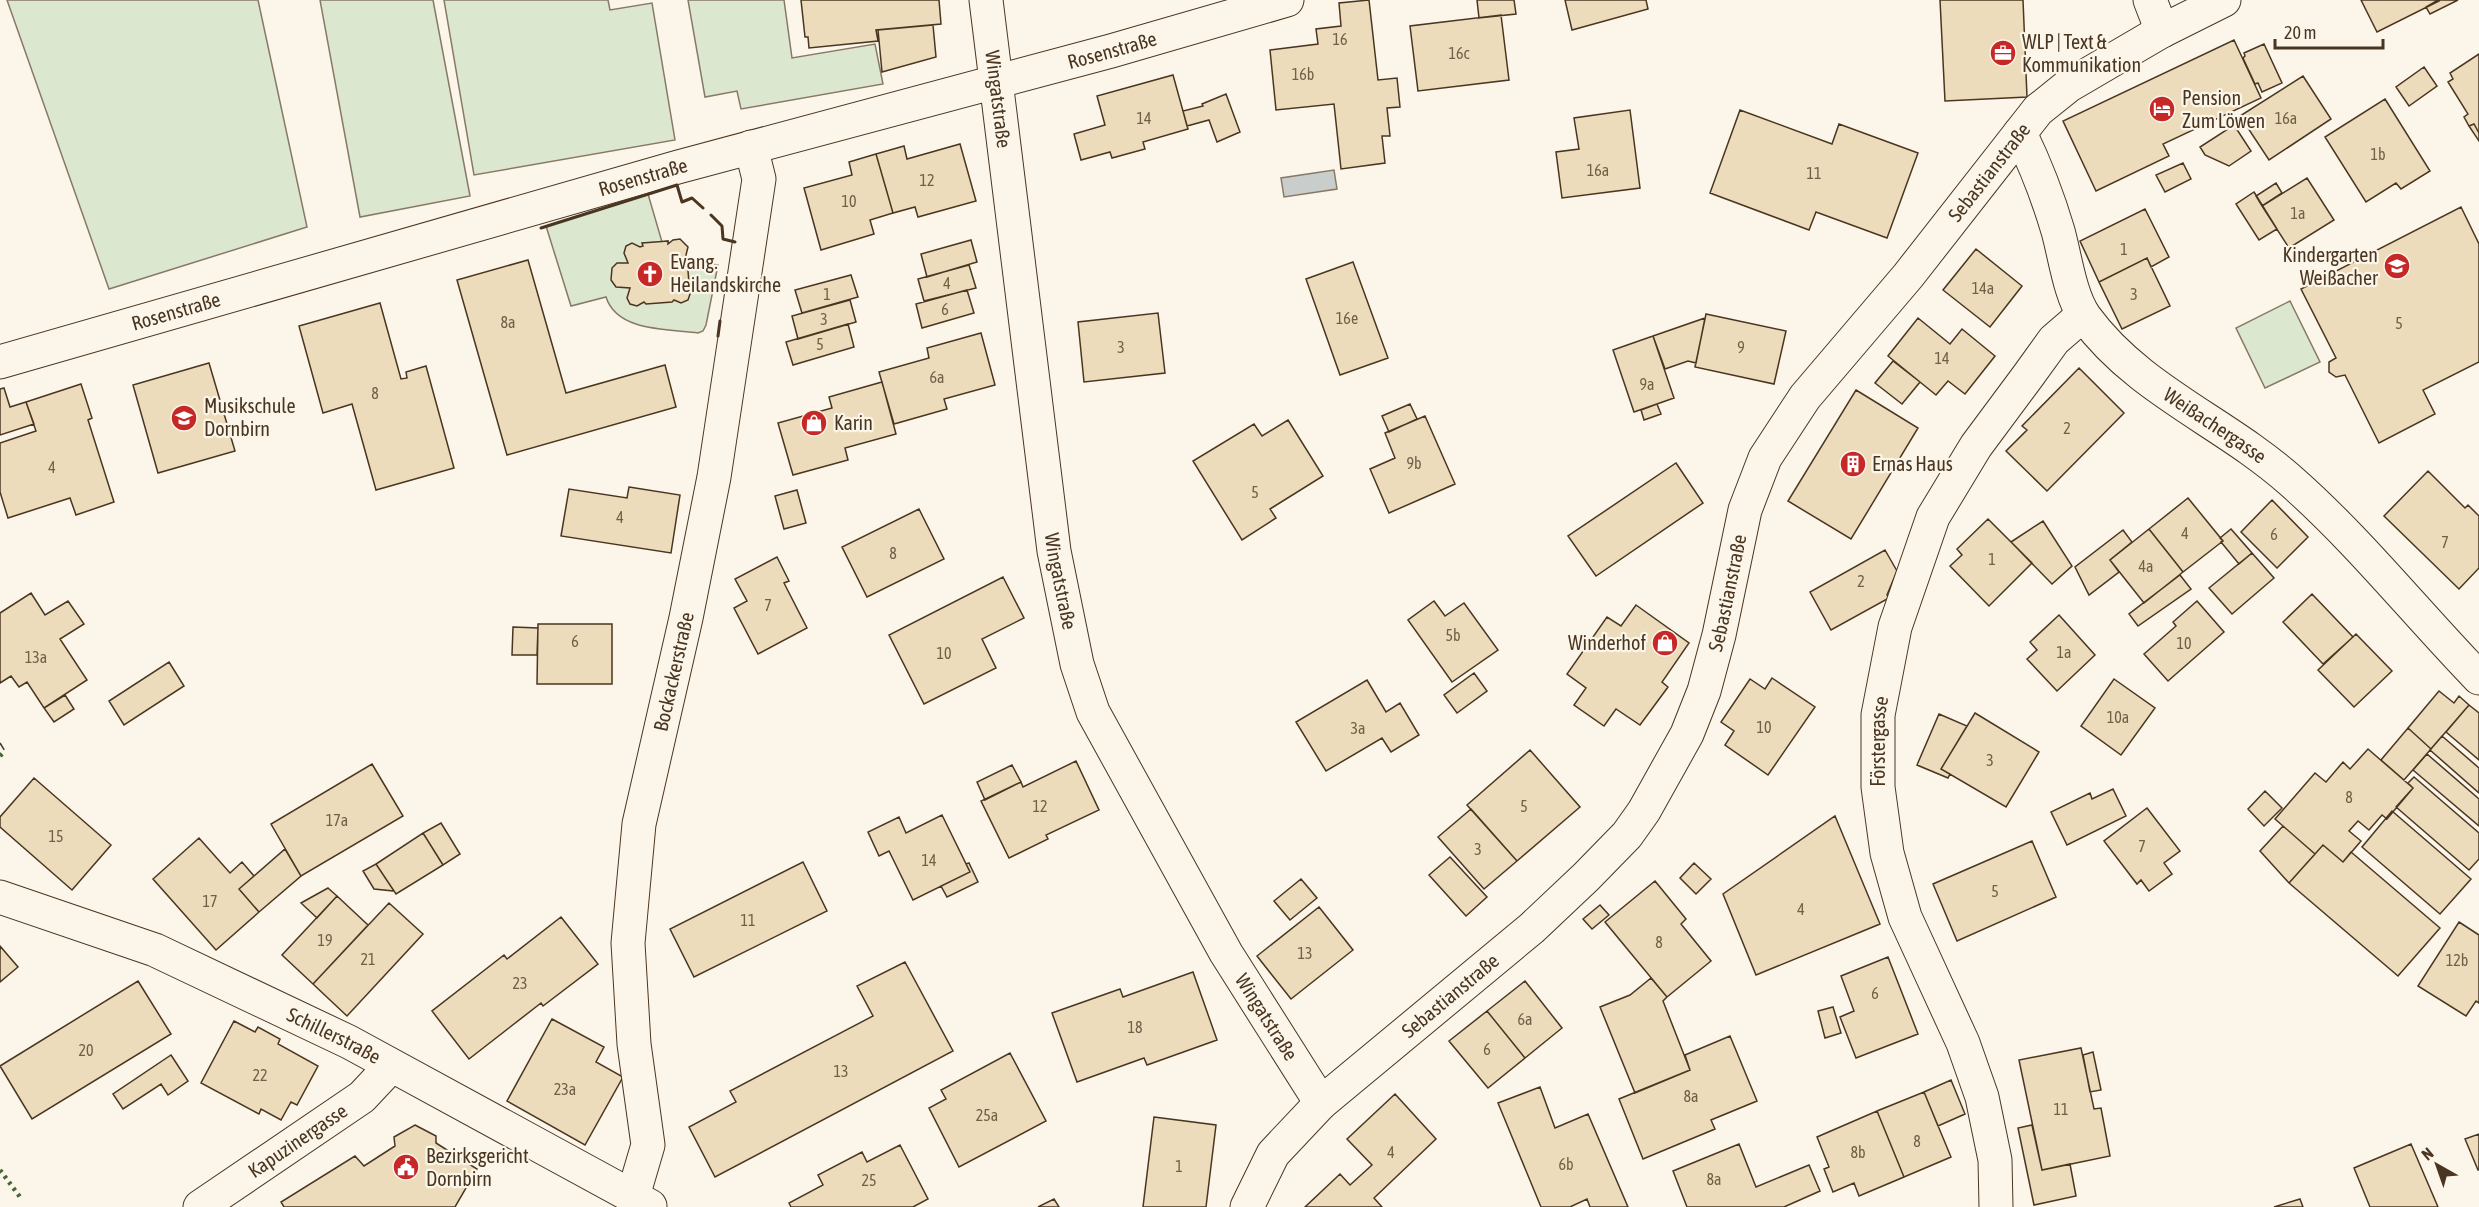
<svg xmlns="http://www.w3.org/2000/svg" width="2479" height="1207" font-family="'Asap Condensed',sans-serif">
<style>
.green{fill:#dce7d0;stroke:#887966;stroke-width:1.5}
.water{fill:#c9cecd;stroke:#887966;stroke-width:1.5}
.building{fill:#ecdcbc;stroke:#4a3520;stroke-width:1.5}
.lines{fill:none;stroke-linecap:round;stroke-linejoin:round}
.minor-casing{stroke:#4a3520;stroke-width:35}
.minor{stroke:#fbf6e9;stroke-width:33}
.hedge{stroke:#436837;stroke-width:4.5;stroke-dasharray:3 4.5;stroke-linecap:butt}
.fence{stroke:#4a3520;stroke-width:1.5;stroke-dasharray:8 3;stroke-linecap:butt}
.wall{stroke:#4a3520;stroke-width:3}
.labels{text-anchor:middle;stroke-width:4.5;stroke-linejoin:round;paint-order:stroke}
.number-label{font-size:16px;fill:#725f47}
.poi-label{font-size:20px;fill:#4a3520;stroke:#fbf6e9;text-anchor:start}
.street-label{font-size:20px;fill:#4a3520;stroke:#fbf6e9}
</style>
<rect width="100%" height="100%" fill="#fbf6e9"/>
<!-- green -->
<path class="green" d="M7,0H258L307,227L109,289Z
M320,0H433L470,196L360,217Z
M444,0H608L610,10L652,3L675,140L474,175Z
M688,0H784L792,58L875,44L883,84L741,109L737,91L705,97Z
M648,194L662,242L668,241V244L685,259L718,265L706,325L703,331L698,333C669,329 617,332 606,297L571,306L546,226Z
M2290,301L2320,362L2265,388L2236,328Z"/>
<!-- water -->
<path class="water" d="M1334,170L1337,189L1284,197L1281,178Z"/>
<!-- building -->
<path class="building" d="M801,0H939L941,24L876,30L878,41L809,48L808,37H805Z
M1369,0L1378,80L1397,78L1400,107L1387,108L1390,136H1382L1385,163L1341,169L1334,104L1276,110L1270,50L1318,44L1316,29L1341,26L1339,3Z
M1477,0H1514L1516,14L1479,18Z
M1565,0H1646L1648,9L1572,30Z
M1940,0H2023L2027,97L1945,101Z
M2361,0H2438L2439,1L2377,32Z
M2458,0L2430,14L2426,7L2438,0Z
M1501,15L1509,80L1418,91L1410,26Z
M933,25L936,57L882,72L878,30Z
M2234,40L2261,98L2163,144L2169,156L2096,191L2063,121Z
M2264,44L2282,83L2262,92L2258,83L2255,84L2243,58L2245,56L2244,53Z
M2479,54V133L2474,124L2469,126L2464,117L2468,114L2448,82L2453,79L2450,73Z
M2424,67L2437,86L2409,106L2396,87Z
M1173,75L1188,129L1143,142L1145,149L1112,158L1110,152L1081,160L1074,134L1105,125L1097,96Z
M2303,76L2331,119L2269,160L2240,116Z
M1226,94L1240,132L1217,142L1209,120L1187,126L1183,111L1203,106L1202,104Z
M2385,99L2430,171L2401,189L2396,183L2366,202L2325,137Z
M1630,110L1640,188L1562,198L1556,152L1579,149L1574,118Z
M1740,110L1832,144L1839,124L1918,153L1887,238L1816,212L1809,230L1710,193Z
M2474,124L2479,133V141L2469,126Z
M2234,125L2251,151L2229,166L2205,155L2200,147Z
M960,144L976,201L918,217L915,207L893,213L876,154L904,146L907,159Z
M876,154L893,213L870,220L874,234L821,250L804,188L852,175L849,162Z
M2183,163L2191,179L2165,192L2156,175Z
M2307,178L2334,220L2289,248L2262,206Z
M2276,183L2282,193L2262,206L2256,196Z
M2254,192L2277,229L2259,240L2236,204Z
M2461,207L2479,244V362L2423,390L2435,414L2379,443L2345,375L2336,377L2329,372V362L2336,358L2301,289Z
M2145,209L2169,257L2151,267L2147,258L2099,282L2080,241Z
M680,239L688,247L685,259H687L689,283L686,284L690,294L688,300L681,303L674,300L672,302L646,304L644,302L637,306L630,304L627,298L630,288L616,287L611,280L612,268L617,263H628L624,253L626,246L632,243L640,247L643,246L642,243L668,241V244L673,240Z
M971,240L977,262L927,277L921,254Z
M1976,249L2022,286L1990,327L1943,290Z
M2147,258L2170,306L2122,329L2099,282Z
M528,260L566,393L665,365L676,407L507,455L457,280Z
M1353,262L1388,358L1340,375L1306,279Z
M969,265L976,288L924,301L918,279Z
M851,275L858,297L802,313L795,290Z
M967,290L974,313L922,328L916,304Z
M850,300L856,322L798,339L792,316Z
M380,303L401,379L407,378L406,372L426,366L454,468L376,490L352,404L323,413L299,326Z
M1158,313L1165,373L1084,382L1078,322Z
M1706,314L1786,331L1774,384L1695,367Z
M1705,318L1696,363L1688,361L1665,369L1653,336Z
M1918,318L1950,344L1962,329L1995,356L1965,394L1948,381L1936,395L1888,356Z
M848,324L854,347L793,365L786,342Z
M981,333L995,385L944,399L947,409L894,424L879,372L929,358L927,348Z
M1653,336L1674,398L1634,412L1613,350Z
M1893,361L1920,382L1902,404L1875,383Z
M209,363L235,451L158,473L133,385Z
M2079,368L2124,413L2047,491L2006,451L2027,430L2022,426Z
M882,382L896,434L845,448L848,460L793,475L778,423L832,408L829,397Z
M81,384L92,418L88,420L114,502L76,515L70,498L8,518L0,492V443L36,431L26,402Z
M4,388L10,407L26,402L34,424L0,435V389Z
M1856,390L1918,428L1851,539L1788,501Z
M1410,404L1417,419L1389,432L1382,416Z
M1657,404L1661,414L1644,420L1641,410Z
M1425,416L1455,484L1389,513L1370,469L1395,458L1385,433Z
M1288,420L1323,476L1270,509L1276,518L1242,540L1193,461L1254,424L1262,436Z
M1676,463L1703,503L1596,576L1568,536Z
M2428,471L2465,508L2468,505L2479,516V568L2459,589L2384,516Z
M629,487L680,495L671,553L561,536L569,489L627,498Z
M797,490L806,523L784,529L775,496Z
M2188,498L2223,541L2183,572L2149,529Z
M2272,500L2308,537L2277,568L2241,532Z
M919,509L944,559L867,597L842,547Z
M1988,519L2032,563L1989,606L1950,566L1962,555L1957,549Z
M2043,521L2072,566L2052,584L2011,542Z
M2149,529L2183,572L2144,603L2110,560Z
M2231,529L2252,553L2239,564L2221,542L2223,541L2220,538Z
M2123,530L2132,542L2110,560L2119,572L2089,595L2075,567Z
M1885,550L1897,571L1887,595L1889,598L1831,630L1810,592Z
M2252,553L2274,578L2232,614L2209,588Z
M777,557L789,581L784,583L807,628L758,654L734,608L747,601L735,579Z
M2180,575L2191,589L2138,626L2129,614Z
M1003,577L1024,618L982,639L996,668L924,704L889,635Z
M31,593L45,615L68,601L84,624L60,639L87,680L44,708L27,682L19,687L11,676L0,683V613Z
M2312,594L2353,637L2323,664L2283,622Z
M1434,601L1445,616L1464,603L1498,650L1452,682L1408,620Z
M2197,601L2224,632L2168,681L2144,654L2176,626L2173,622Z
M1636,605L1689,643L1662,682L1668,687L1640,725L1616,709L1604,726L1574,705L1586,688L1567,674L1607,617L1621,626Z
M2059,615L2095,655L2057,691L2027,659L2037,650L2030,642Z
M538,624H612V684H537Z
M513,627L538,628L537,655H512Z
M2356,634L2392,671L2354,707L2318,670Z
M169,662L184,686L124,725L109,701Z
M1474,673L1487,691L1457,713L1444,695Z
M1772,678L1815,707L1768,775L1725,745L1734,731L1721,722L1750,679L1765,689Z
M2114,679L2155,708L2121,755L2081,726Z
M1367,680L1386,712L1400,703L1419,735L1391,752L1382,738L1326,771L1296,722Z
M2439,691L2454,703L2459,696L2469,705L2431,749L2408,728Z
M65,695L74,709L54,722L44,708Z
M2469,705L2479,713V760L2446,732Z
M1975,713L2039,752L2006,807L1941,769Z
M1939,714L1967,726L1941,769L1950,774L1948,778L1917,765Z
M2408,728L2431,749L2404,780L2381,760Z
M2442,736L2479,768V793L2430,750Z
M2368,749L2413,788L2387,819L2382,815L2369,830L2358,821L2349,831L2361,841L2343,862L2323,845L2315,854L2275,819L2315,773L2326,782L2343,762L2350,769Z
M1530,750L1580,807L1517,861L1467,805Z
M2427,754L2479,799V826L2413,770Z
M1076,761L1099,810L1046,835L1048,839L1009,858L981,801L1021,782L1023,787Z
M372,764L403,816L301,876L271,824Z
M1012,765L1021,782L985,800L977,782Z
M2414,777L2479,833V859L2469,870L2396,807L2413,788L2408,783Z
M34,778L111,845L72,890L0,827V817Z
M2113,789L2126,816L2067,845L2051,812L2090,793L2092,799Z
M2265,791L2282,808L2264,826L2248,809Z
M2147,808L2180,851L2164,863L2172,874L2149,891L2141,880L2137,884L2104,841Z
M1471,809L1517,861L1484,889L1438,837Z
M2392,811L2471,879L2440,914L2362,847Z
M942,815L970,872L913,900L889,851L879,856L868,832L899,817L906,833Z
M1835,816L1880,924L1756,975L1723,894Z
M441,823L460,854L443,865L423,833Z
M2283,826L2315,854L2289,883L2260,851Z
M423,833L443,865L396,894L376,864Z
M199,838L230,873L242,862L254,876L239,889L259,912L216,950L153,879Z
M2032,841L2056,897L1957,941L1933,884Z
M2323,845L2343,862L2351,852L2440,928L2398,976L2289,883Z
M285,849L301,876L259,912L239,889Z
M1450,857L1487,897L1466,916L1429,875Z
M803,862L827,911L694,977L670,929Z
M969,863L978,882L947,897L941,886L970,872L966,864Z
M1694,863L1711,879L1696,894L1680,878Z
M376,864L394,891L374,889L363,871Z
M1301,879L1317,898L1290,920L1274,901Z
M1655,881L1686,919L1681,924L1711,961L1667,997L1605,922Z
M328,888L337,896L317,918L301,903Z
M337,896L368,925L313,984L282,955Z
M389,903L423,934L347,1016L313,984Z
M1600,905L1609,915L1592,929L1583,919Z
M1319,907L1353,950L1291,999L1257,956Z
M561,917L598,964L543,1006L541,1003L469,1059L432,1011L504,955L507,959Z
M2459,922L2479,935V1003L2476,1001L2466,1016L2418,986Z
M0,946L18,967L0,982Z
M1888,957L1918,1034L1856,1058L1840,1017L1854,1011L1841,976Z
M905,962L953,1051L715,1177L689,1127L736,1102L730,1091L873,1016L857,986Z
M1193,972L1217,1040L1147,1065L1144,1058L1077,1082L1052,1013L1120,989L1123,997Z
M1651,978L1667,997L1663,1001L1690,1070L1635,1093L1600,1007L1630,995Z
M138,981L171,1034L32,1119L0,1066Z
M1525,981L1562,1028L1525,1058L1487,1011Z
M1833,1007L1841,1033L1825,1038L1818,1011Z
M1487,1011L1525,1058L1488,1088L1449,1041Z
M552,1019L604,1047L596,1062L623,1077L585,1145L507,1101Z
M234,1021L255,1032L258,1027L280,1039L278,1044L318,1066L297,1105L291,1102L281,1120L261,1109L259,1114L201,1083Z
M1730,1036L1757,1101L1711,1120L1715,1129L1643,1159L1619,1099L1690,1070L1685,1055Z
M2081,1048L2094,1109L2101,1108L2110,1156L2042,1170L2019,1060Z
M2093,1052L2101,1090L2090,1092L2083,1055Z
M1010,1053L1046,1121L959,1167L929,1108L946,1099L941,1090Z
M171,1055L188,1081L168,1095L161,1084L123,1109L113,1094Z
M1951,1080L1965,1114L1938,1126L1924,1092Z
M1540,1087L1555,1128L1588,1114L1628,1207H1590L1587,1199L1570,1207H1541L1498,1103Z
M1924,1092L1951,1157L1904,1177L1877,1111Z
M1395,1094L1436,1139L1374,1198L1382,1207H1305L1340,1174L1350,1185L1372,1165L1347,1139Z
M1877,1111L1904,1177L1859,1196L1854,1183L1833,1192L1824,1169L1829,1167L1817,1137Z
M1154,1117L1216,1125L1206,1207H1143Z
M415,1125L436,1136V1143L477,1169L455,1207H284L281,1202L355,1156L364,1166L395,1146L394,1137Z
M2032,1125L2042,1170L2070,1164L2076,1196L2034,1205L2018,1128Z
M2479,1134V1170H2478L2465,1139Z
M1739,1144L1756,1187L1809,1165L1820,1191L1784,1207H1687L1673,1171Z
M2411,1144L2438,1207H2370L2354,1168Z
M900,1145L928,1199L913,1207H791L789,1203L823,1185L818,1175L862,1152L867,1162Z
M1054,1199L1059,1207H1038Z
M2300,1199L2303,1207H2274Z"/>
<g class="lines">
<defs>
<g id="minor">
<path id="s1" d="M986,0L1054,551L1077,664L1093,712L1226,953L1321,1103"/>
<path d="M2150,0L2162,31"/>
<path id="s2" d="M2020,133C2035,164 2048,197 2058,231C2065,256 2070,296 2085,317C2138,390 2225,422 2291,481C2359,541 2416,613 2479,678"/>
<path id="s3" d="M0,362L678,167L1111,51L1287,0"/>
<path id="s4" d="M0,897L155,950L349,1042L650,1206"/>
<path id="s5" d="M633,1196L648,1145L634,1044L628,943L639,824L686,618L714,477L759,179L751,147"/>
<path id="s6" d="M200,1207L362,1097L391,1066"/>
<path id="s7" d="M1247,1207L1273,1154L1321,1103L1532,928L1586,877L1627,835L1644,811L1687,734L1704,691L1719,635L1745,510L1765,458L1805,397L1908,276L2038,110L2068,86L2162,31L2224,0"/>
<path id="s8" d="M1996,1207L1995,1160L1982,1097L1963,1043L1905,917L1887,853L1878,787V715L1895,627L1933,517L1976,446L2028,376L2054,340L2083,315"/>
</g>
</defs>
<!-- minor casing -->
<use href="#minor" class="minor-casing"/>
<!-- minor -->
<use href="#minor" class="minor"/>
<!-- hedge -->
<path class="hedge" d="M0,756L5,751
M0,1170L20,1197"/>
<!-- fence -->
<path class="fence" d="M0,743L5,751"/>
<!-- wall -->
<path class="wall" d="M711,215L722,226L723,239L735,242
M541,228L677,185L682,202L692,198L703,208
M718,336L720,321"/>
</g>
<!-- icons -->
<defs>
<symbol id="office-disc" viewBox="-11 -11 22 22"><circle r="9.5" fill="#c62828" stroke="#fbf6e9"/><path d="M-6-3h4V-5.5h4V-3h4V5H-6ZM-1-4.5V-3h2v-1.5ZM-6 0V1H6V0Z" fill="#fff"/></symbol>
<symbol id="hotel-disc" viewBox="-11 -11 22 22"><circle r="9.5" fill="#c62828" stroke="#fbf6e9"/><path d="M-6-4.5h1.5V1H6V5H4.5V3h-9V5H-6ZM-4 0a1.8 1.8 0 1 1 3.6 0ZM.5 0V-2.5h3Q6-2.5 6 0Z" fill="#fff"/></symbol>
<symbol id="school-disc" viewBox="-11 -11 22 22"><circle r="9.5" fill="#c62828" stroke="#fbf6e9"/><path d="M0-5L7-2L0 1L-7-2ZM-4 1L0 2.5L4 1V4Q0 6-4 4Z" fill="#fff"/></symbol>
<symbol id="church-disc" viewBox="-11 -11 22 22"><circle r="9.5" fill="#c62828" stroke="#fbf6e9"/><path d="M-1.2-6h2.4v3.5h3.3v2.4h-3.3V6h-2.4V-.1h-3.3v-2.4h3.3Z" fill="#fff"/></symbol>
<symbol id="shop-disc" viewBox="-11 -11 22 22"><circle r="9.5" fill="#c62828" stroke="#fbf6e9"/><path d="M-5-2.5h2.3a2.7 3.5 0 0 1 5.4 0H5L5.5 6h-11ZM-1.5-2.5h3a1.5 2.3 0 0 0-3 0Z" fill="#fff"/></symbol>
<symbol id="building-disc" viewBox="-11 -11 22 22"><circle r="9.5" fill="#c62828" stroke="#fbf6e9"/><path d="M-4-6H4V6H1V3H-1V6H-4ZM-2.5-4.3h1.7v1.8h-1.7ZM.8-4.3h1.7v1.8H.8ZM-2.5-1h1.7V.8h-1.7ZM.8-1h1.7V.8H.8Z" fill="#fff"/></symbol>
<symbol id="civic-disc" viewBox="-11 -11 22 22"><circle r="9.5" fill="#c62828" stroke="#fbf6e9"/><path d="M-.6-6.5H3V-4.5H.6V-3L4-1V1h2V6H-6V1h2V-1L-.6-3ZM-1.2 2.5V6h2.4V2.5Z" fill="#fff"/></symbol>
</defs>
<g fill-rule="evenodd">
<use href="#office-disc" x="1988" y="38" width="30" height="30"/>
<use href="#hotel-disc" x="2147" y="94" width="30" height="30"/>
<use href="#school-disc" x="2382" y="251" width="30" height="30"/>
<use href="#church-disc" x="635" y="259" width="30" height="30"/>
<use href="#school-disc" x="169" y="403" width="30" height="30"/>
<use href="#shop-disc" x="799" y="408" width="30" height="30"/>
<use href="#building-disc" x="1838" y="449" width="30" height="30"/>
<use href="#shop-disc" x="1650" y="628" width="30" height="30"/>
<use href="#civic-disc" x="391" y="1152" width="30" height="30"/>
</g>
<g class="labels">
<!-- number labels -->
<g class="number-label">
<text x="1340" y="45">16</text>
<text x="1459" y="59">16c</text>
<text x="1303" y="80">16b</text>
<text x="1144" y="124">14</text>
<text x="2286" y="124">16a</text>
<text x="2378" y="160">1b</text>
<text x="1598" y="176">16a</text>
<text x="1814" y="179">11</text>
<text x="927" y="186">12</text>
<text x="849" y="207">10</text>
<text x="2298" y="219">1a</text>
<text x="2124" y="255">1</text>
<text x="947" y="289">4</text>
<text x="1983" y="294">14a</text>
<text x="827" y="300">1</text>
<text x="2134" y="300">3</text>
<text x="945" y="315">6</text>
<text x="1347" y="324">16e</text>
<text x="824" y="325">3</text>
<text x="508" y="328">8a</text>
<text x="2399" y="329">5</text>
<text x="820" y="350">5</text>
<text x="1121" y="353">3</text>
<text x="1741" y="353">9</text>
<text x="1942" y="364">14</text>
<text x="937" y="383">6a</text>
<text x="1647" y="390">9a</text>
<text x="375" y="399">8</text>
<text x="2067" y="434">2</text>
<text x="1414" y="469">9b</text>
<text x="52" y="473">4</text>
<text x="1255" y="498">5</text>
<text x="620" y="523">4</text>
<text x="2185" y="539">4</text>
<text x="2274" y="540">6</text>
<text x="2445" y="548">7</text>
<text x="893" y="559">8</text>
<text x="1992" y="565">1</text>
<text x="2146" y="572">4a</text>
<text x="1861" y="587">2</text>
<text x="768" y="611">7</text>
<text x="1453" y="641">5b</text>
<text x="575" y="647">6</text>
<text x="2184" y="649">10</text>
<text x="2064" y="658">1a</text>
<text x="944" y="659">10</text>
<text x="36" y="663">13a</text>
<text x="2118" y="723">10a</text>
<text x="1764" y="733">10</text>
<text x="1358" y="734">3a</text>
<text x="1990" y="766">3</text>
<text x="2349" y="803">8</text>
<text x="1040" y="812">12</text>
<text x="1524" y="812">5</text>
<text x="337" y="826">17a</text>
<text x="56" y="842">15</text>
<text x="2142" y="852">7</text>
<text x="1478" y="855">3</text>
<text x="929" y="866">14</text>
<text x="1995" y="897">5</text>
<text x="210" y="907">17</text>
<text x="1801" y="915">4</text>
<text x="748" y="926">11</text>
<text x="325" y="946">19</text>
<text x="1659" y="948">8</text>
<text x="1305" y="959">13</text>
<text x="368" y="965">21</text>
<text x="2457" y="966">12b</text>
<text x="520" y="989">23</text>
<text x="1875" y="999">6</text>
<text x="1525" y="1025">6a</text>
<text x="1135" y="1033">18</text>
<text x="1487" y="1055">6</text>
<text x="86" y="1056">20</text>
<text x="841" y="1077">13</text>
<text x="260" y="1081">22</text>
<text x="565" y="1095">23a</text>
<text x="1691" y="1102">8a</text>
<text x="2061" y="1115">11</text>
<text x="987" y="1121">25a</text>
<text x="1917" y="1147">8</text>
<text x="1391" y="1158">4</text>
<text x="1858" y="1158">8b</text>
<text x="1566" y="1170">6b</text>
<text x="1179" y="1172">1</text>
<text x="1714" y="1185">8a</text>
<text x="869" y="1186">25</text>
</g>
<!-- poi labels -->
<g class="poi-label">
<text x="2022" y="49">WLP | Text &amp;<tspan x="2022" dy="23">Kommunikation</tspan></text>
<text x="2182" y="105">Pension<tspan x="2182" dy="23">Zum Löwen</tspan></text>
<text x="2378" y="262" text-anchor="end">Kindergarten<tspan x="2378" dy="23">Weißacher</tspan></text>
<text x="670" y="269">Evang.<tspan x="670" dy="23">Heilandskirche</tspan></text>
<text x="204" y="413">Musikschule<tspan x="204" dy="23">Dornbirn</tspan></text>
<text x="834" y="430">Karin</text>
<text x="1872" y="471">Ernas Haus</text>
<text x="1646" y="650" text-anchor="end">Winderhof</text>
<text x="426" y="1163">Bezirksgericht<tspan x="426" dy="23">Dornbirn</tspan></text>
</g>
<!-- street labels -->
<g class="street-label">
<text dy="7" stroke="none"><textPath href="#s3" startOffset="1155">Rosenstraße</textPath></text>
<text dy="7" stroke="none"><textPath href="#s1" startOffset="100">Wingatstraße</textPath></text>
<text dy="7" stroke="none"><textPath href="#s7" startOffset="1305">Sebastianstraße</textPath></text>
<text dy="7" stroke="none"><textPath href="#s3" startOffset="669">Rosenstraße</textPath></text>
<text dy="7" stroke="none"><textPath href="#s3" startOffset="183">Rosenstraße</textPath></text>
<text dy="7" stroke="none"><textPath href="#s2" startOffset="366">Weißachergasse</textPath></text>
<text dy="7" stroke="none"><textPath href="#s1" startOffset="586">Wingatstraße</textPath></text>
<text dy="7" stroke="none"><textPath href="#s7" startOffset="801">Sebastianstraße</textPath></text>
<text dy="7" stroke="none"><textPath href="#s5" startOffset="532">Bockackerstraße</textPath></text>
<text dy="7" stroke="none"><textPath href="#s8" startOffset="486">Förstergasse</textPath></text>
<text dy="7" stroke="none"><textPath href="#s7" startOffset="297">Sebastianstraße</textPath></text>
<text dy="7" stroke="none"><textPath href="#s1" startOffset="1072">Wingatstraße</textPath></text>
<text dy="7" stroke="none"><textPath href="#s4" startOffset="362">Schillerstraße</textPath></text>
<text dy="7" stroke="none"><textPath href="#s6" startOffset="118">Kapuzinergasse</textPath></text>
</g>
</g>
<!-- north arrow -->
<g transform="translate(2437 1165) rotate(320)" stroke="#fbf6e9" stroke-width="4.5" paint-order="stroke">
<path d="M0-4.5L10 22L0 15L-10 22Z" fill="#4a3520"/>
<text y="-9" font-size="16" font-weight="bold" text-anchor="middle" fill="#4a3520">N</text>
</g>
<!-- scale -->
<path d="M2275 39v9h108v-9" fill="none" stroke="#4a3520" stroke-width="3"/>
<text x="2284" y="39" font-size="18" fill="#4a3520" stroke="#fbf6e9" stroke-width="4.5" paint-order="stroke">20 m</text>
</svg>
